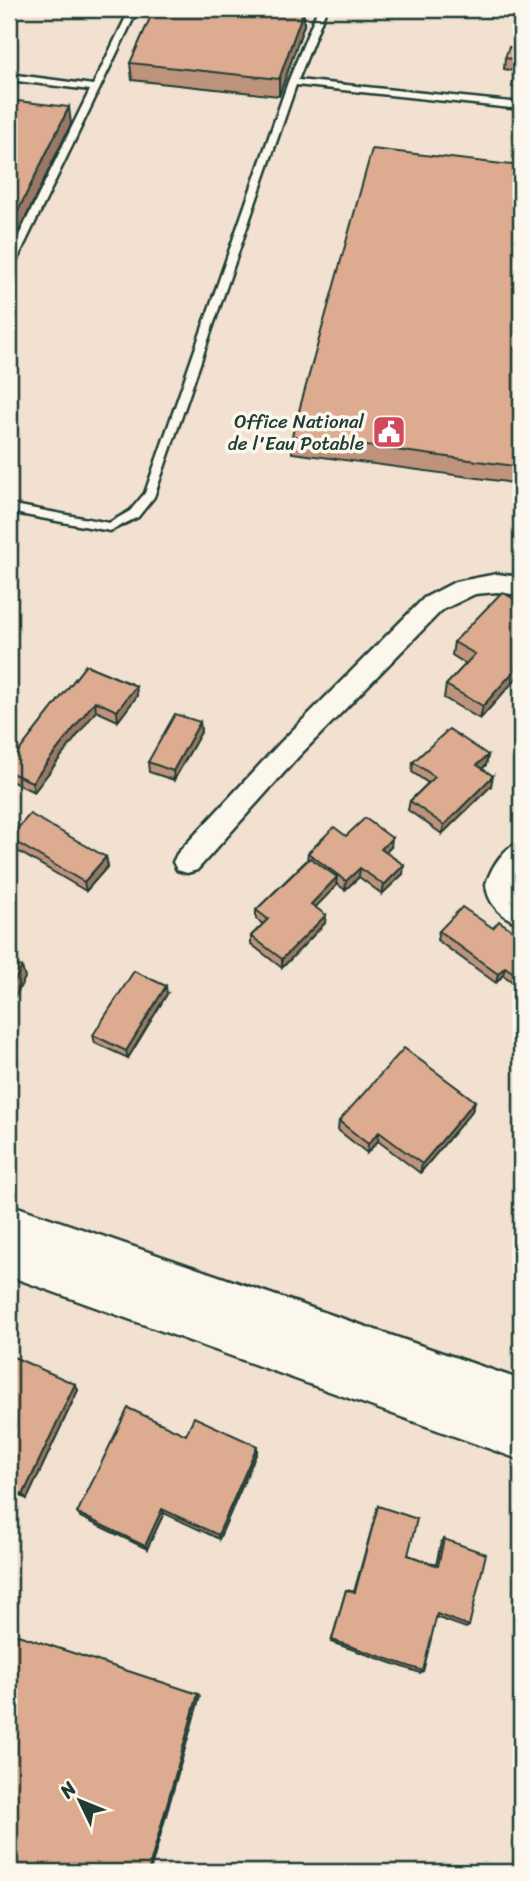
<svg xmlns="http://www.w3.org/2000/svg" width="530" height="1881" font-family="Sriracha,sans-serif">
<style>
.lines{fill:none;stroke-linecap:round;stroke-linejoin:round}
.service-casing{stroke:#1f3d34;stroke-width:5}
.minor-casing{stroke:#1f3d34;stroke-width:5}
.tertiary-casing{stroke:#1f3d34;stroke-width:5}
.service{fill:#fbf7ec;fill-rule:evenodd}
.minor{fill:#fbf7ec;fill-rule:evenodd}
.tertiary{fill:#fbf7ec;fill-rule:evenodd}
.wall{fill:#be937c;stroke:#1f3d34;stroke-width:2}
.shaded-wall{fill:#9b7865;stroke:#1f3d34;stroke-width:2}
.building{fill:#ddab90;stroke:#1f3d34;stroke-width:2}
.labels{text-anchor:middle;stroke-width:7;stroke-linejoin:round;paint-order:stroke}
.far-poi-label{font-size:19px;fill:#1f3d34;stroke:#fbf7ec;text-anchor:end}
</style>
<rect width="100%" height="100%" fill="#f2e0d0"/>
<filter id="ink" filterUnits="userSpaceOnUse"><feTurbulence type="fractalNoise" baseFrequency=".0143" numOctaves="2"/><feDisplacementMap in="SourceGraphic" scale="14" xChannelSelector="R" yChannelSelector="G"/><feConvolveMatrix kernelMatrix="1 2 1 2 8 2 1 2 1" color-interpolation-filters="sRGB"/></filter>
<g filter="url(#ink)">
<g class="lines">
<defs>
<path id="service" d="M130,9H138L14,266L9,269V256L90,90L9,80V74L93,85Z
M318,9H326L298,80L521,103V109L296,85L154,497L138,517L110,531L9,512V504L109,523L130,511L145,493L288,82Z"/>
<path id="minor" d="M497,574L521,577V595L497,592L475,594L442,610L298,757L197,870L187,873L177,870L173,862L177,854L280,743L424,598L455,582Z
M521,842V871L514,880V890L521,897V924C503,918 487,904 486,884C492,866 503,848 521,842Z"/>
<path id="tertiary" d="M9,1204L521,1380V1460L9,1276Z"/>
</defs>
<!-- service casing -->
<use href="#service" class="service-casing"/>
<!-- minor casing -->
<use href="#minor" class="minor-casing"/>
<!-- tertiary casing -->
<use href="#tertiary" class="tertiary-casing"/>
<!-- service -->
<use href="#service" class="service"/>
<!-- minor -->
<use href="#minor" class="minor"/>
<!-- tertiary -->
<use href="#tertiary" class="tertiary"/>
</g>
<!-- wall -->
<path class="wall" d="M304,25L279,96L132,80L130,63Z
M521,50V88L512,87L515,71L504,69L505,58Z
M521,166V484L292,453V436Z
M521,603V673L480,719L444,698L446,685L466,664L452,655L454,642Z
M86,665L136,686L137,696L118,721L96,711L34,792L9,780V764Z
M200,722L201,732L174,780L149,772L148,762Z
M488,755L486,765L482,769L491,786L442,834L408,810L410,801L428,783L412,772L413,762Z
M346,836L391,847L386,852L403,874L382,894L359,877L345,890L336,883V886L315,907L325,923L282,968L251,944V936L263,924L256,919V910L307,860L308,853Z
M9,837L106,857L108,866L86,891L11,847Z
M439,931L521,936V988L503,975L496,983L437,940Z
M167,994L128,1058L95,1043L93,1035Z
M475,1101L472,1111L420,1173L378,1141L367,1153L338,1130L339,1121Z
M9,1355L78,1390L27,1499L9,1491Z
M186,1435L257,1446V1452L219,1539L164,1513L147,1549L80,1517L77,1513Z
M378,1506L408,1555L436,1565L441,1542L444,1539L469,1626L466,1628L436,1617L423,1671L420,1673L331,1642L346,1590L354,1592Z"/>
<!-- shaded-wall -->
<path class="shaded-wall" d="M304,9V25L279,96V79Z
M69,107L71,124L9,252V229Z
M521,663V673L480,719L483,706Z
M136,686L137,696L118,721L117,711Z
M95,701L96,711L34,792L32,782Z
M200,722L201,732L174,780L173,771Z
M488,755L486,765L475,775L477,765Z
M493,776L491,786L442,834L444,825Z
M392,838L391,847L380,858L381,849Z
M106,857L108,866L86,891L84,882Z
M404,865L403,874L382,894L384,885Z
M360,868L359,877L345,890L346,881Z
M337,877L336,886L310,913L311,904Z
M326,915L325,923L282,968V959Z
M22,967L25,978L9,1008V990Z
M505,967L503,975L496,983L498,974Z
M166,986L167,994L128,1058L126,1051Z
M475,1101L472,1111L420,1173L422,1164Z
M379,1132L378,1141L367,1153L368,1144Z
M75,1384L78,1390L27,1499L23,1495Z
M257,1446V1452L219,1539L218,1535Z
M162,1509L164,1513L147,1549L145,1546Z
M198,1694L200,1696L150,1872H148Z"/>
<!-- building -->
<path class="building" d="M154,9H304L279,79L130,63Z
M509,47L521,50V77L513,76L520,60L505,58Z
M9,100L69,107L9,229Z
M372,149L521,166V467L292,436Z
M502,592L521,603V663L483,706L446,685L475,654L454,642Z
M86,665L136,686L117,711L95,701L32,782L9,772V764Z
M175,714L200,722L173,771L148,762Z
M449,729L488,755L477,765L493,776L444,825L410,801L435,777L413,762Z
M30,814L106,857L84,882L9,838Z
M365,818L392,838L381,849L404,865L384,885L360,868L346,881L308,853L334,827L346,836Z
M310,858L337,877L311,904L326,915L282,959L251,936L268,919L256,910Z
M462,907L493,928L499,921L521,936V978L505,967L498,974L439,931Z
M9,962L22,967L9,990Z
M134,971L166,986L126,1051L93,1035Z
M404,1048L475,1101L422,1164L379,1132L368,1144L339,1121Z
M9,1355L75,1384L23,1495L9,1489Z
M128,1408L186,1435L194,1417L257,1446L218,1535L162,1509L145,1546L77,1513Z
M378,1506L417,1519L408,1555L438,1566L444,1539L486,1554L469,1626L437,1614L423,1671L332,1640L346,1590L355,1592Z
M9,1632L198,1694L148,1872H9Z"/>
</g>
<!-- icons -->
<defs>
<symbol id="civic-square" viewBox="-11 -11 22 22"><rect x="-9" y="-9" width="18" height="18" rx="4" fill="#d1495b" stroke="#fbf7ec"/><path d="M-.6-6.5H3V-4.5H.6V-3L4-1V1h2V6H-6V1h2V-1L-.6-3ZM-1.2 2.5V6h2.4V2.5Z" fill="#fff"/></symbol>
</defs>
<g fill-rule="evenodd">
<use href="#civic-square" x="370" y="413" width="38" height="38"/>
</g>
<g class="labels">
<!-- far-poi labels -->
<g class="far-poi-label">
<text x="364" y="428">Office National<tspan x="364" dy="22">de l'Eau Potable</tspan></text>
</g>
</g>
<!-- margin -->
<rect width="530" height="1881" fill="none" stroke="#fbf7ec" stroke-width="35"/>
<rect x="18" y="18" width="495" height="1846" fill="none" stroke="#1f3d34" stroke-width="2.5" filter="url(#ink)"/>
<!-- north arrow -->
<g transform="translate(80 1801) rotate(313)" stroke="#fbf7ec" stroke-width="5" paint-order="stroke">
<path d="M0-5L12 26L0 18L-12 26Z" fill="#1f3d34"/>
<text y="-10" font-size="19" font-weight="bold" text-anchor="middle" fill="#1f3d34">N</text>
</g>
</svg>
